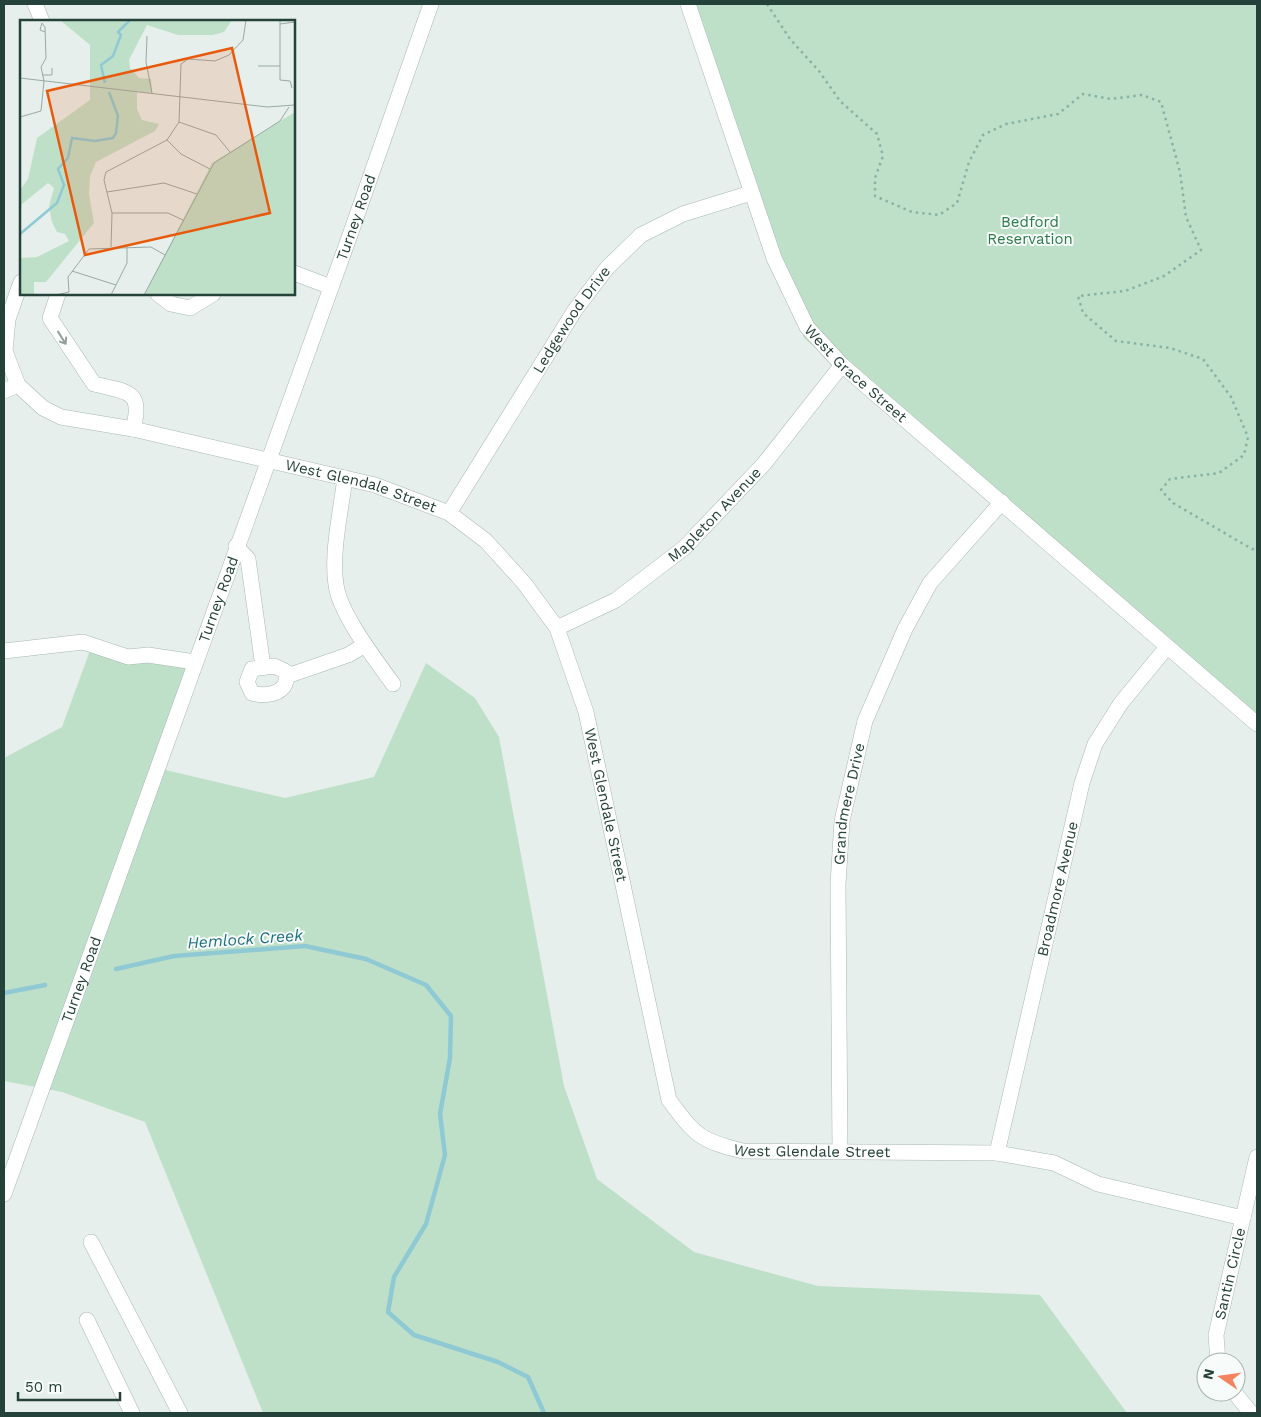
<svg xmlns="http://www.w3.org/2000/svg" width="1261" height="1417" viewBox="0 0 1261 1417" font-family="'Work Sans',sans-serif">
<style>
.green{fill:#bfe0c8}
.lines{fill:none;stroke-linecap:round;stroke-linejoin:round}
.stream{stroke:#8ec9d4;stroke-width:4.5}
.minor-casing{stroke:#a8b8b2;stroke-width:16}
.path{stroke:#86b3a5;stroke-width:2.5;stroke-dasharray:2.5 4;stroke-linecap:butt}
.minor{stroke:#fff;stroke-width:15}
.oneway{stroke:#92a09c}
.labels{text-anchor:middle;dominant-baseline:central;stroke-width:4;stroke-linejoin:round;paint-order:stroke}
.street-label{font-size:15px;fill:#24423a;stroke:#f7fbf9}
.park-label{font-size:15px;fill:#2d7a4b;stroke:#f7fbf9}
.water-label{font-size:16px;font-style:italic;fill:#1c6f80;stroke:#f7fbf9}
.inset-river{fill:none;stroke:#8ec9d4;stroke-width:2.5}
.inset-road{fill:none;stroke:#98aaa4;stroke-width:1}
.view{fill:#e8590c;fill-opacity:0.15;stroke:#e8590c;stroke-width:2.5}
.inset-edge{fill:none;stroke:#24423a;stroke-width:2.5}
</style>
<rect width="100%" height="100%" fill="#e6efeb"/>
<path class="green" d="M691 4H1257V726L804 338Z
M92 645 195 662 157 768 285 798 374 777 426 663 475 698 499 737 564 1086 597 1179 694 1252 818 1286 1040 1295 1127 1413H263L145 1122 62 1092 4 1081V758L62 727Z"/>
<g class="lines">
<path class="stream" d="M116 969 174 956 305 946 366 959 426 985 451 1016 450 1058 440 1114 445 1155 426 1224 394 1277 388 1312 414 1335 498 1362 528 1377 544 1413
M4 993 45 985"/>
<defs>
<g id="minor">
<path d="M35 4 42 21"/>
<path id="s1" d="M688 4 774 258 807 327 842 365 1257 724"/>
<path d="M294 273 331 287"/>
<path id="s2" d="M21 282 8 319 5 351 18 385 43 408 61 417 133 429 375 485 449 513 486 541 524 583 557 628 586 712 669 1100C695 1135 700 1141 743 1151L997 1153 1054 1163 1098 1184 1243 1218"/>
<path d="M58 294 50 318 94 384C126 392 144 389 133 429"/>
<path d="M158 294 171 304 190 308 213 294"/>
<path d="M4 391 18 385"/>
<path d="M345 478C341 510 331 553 336 585 340 614 375 659 393 684"/>
<path id="s3" d="M449 513 575 310 607 268 641 235 683 214 751 193"/>
<path d="M236 546 248 559 263 667"/>
<path id="s4" d="M557 628 616 600 684 548 763 465 842 365"/>
<path d="M4 651 83 642 128 657 148 655 195 662"/>
<path d="M274 666 285 671C292 692 268 698 252 693L247 682 252 669Z"/>
<path d="M287 676 348 655 365 645"/>
<path id="s5" d="M840 1151 838 884 842 821 865 721 905 629 930 583 1002 502"/>
<path id="s6" d="M997 1153 1082 783 1095 744 1121 703 1167 647"/>
<path id="s7" d="M4 1194 350 235 431 4"/>
<path d="M91 1242 180 1413"/>
<path d="M87 1320 132 1413"/>
<path id="s8" d="M1218 1362 1216 1335 1257 1157"/>
<path d="M1234 1392 1251 1413"/>
</g>
</defs>
<use href="#minor" class="minor-casing"/>
<path class="path" d="M767 4 790 39 819 71 840 101 877 134 883 156 875 178V196L912 212 939 215 957 203 969 162 983 135 1006 124 1058 114 1083 94 1111 99 1142 95 1161 102 1180 172 1186 217 1201 250 1164 276 1125 291 1078 296 1083 313 1116 341 1170 348 1203 359 1231 397 1248 437 1244 455 1219 473 1170 479 1161 490 1173 503 1252 549H1257"/>
<use href="#minor" class="minor"/>
</g>
<defs><path id="oneway-shaft" d="M-6 0H5M1.5-3L5.5 0L1.5 3" fill="none" stroke-width="1.6" stroke-linecap="round" stroke-linejoin="round" transform="scale(1.25)"/></defs>
<use class="oneway" href="#oneway-shaft" transform="translate(62 338) rotate(58)"/>
<g class="labels">
<g class="street-label">
<text stroke="none"><textPath href="#s7" startOffset="1038">Turney Road</textPath></text>
<text stroke="none"><textPath href="#s3" startOffset="229">Ledgewood Drive</textPath></text>
<text stroke="none"><textPath href="#s1" startOffset="412">West Grace Street</textPath></text>
<text stroke="none"><textPath href="#s2" startOffset="470">West Glendale Street</textPath></text>
<text stroke="none"><textPath href="#s4" startOffset="196">Mapleton Avenue</textPath></text>
<text stroke="none"><textPath href="#s7" startOffset="632">Turney Road</textPath></text>
<text stroke="none"><textPath href="#s2" startOffset="905">West Glendale Street</textPath></text>
<text stroke="none"><textPath href="#s5" startOffset="348">Grandmere Drive</textPath></text>
<text stroke="none"><textPath href="#s6" startOffset="271">Broadmore Avenue</textPath></text>
<text stroke="none"><textPath href="#s7" startOffset="228">Turney Road</textPath></text>
<text stroke="none"><textPath href="#s2" startOffset="1369">West Glendale Street</textPath></text>
<text stroke="none"><textPath href="#s8" startOffset="90">Santin Circle</textPath></text>
</g>
<g class="park-label">
<text x="1030" y="222">Bedford<tspan x="1030" dy="17">Reservation</tspan></text>
</g>
<g class="water-label">
<text transform="translate(245 939) rotate(-4)">Hemlock Creek</text>
</g>
</g>
<g transform="translate(20 20)">
<rect width="275" height="275" fill="#e6efeb"/>
<path d="M40 0H212L204 12 193 15H158L127 5 109 40 110 48 119 58 131 59 132 73 117 72V89L122 100 139 104 135 111 76 142 70 156 69 174 74 203 26 262H14V275H0V238L17 237 49 221 45 214 37 212 32 202 29 186 34 168 28 163 2 184 0 193V170L8 159 17 118 70 80V25ZM275 92V275H124L192 143Z" fill="#bfe0c8"/>
<path class="inset-river" d="M85 63 81 45 93 36 101 15 98 12 110 0M0 214 37 183 44 165 38 149 48 138 52 118 75 121 93 118 96 113 98 96 89 72"/>
<path class="inset-road" d="M260 0V60L270 61 272 68M260 4 275 2M127 16 126 42 132 73M238 46H260M22 55H32V48M0 58 247 87 275 85M0 97 21 91 24 61 21 47 26 38 25 7 22 3 20 10 25 12M159 102 196 115 210 132M147 120 161 134 190 149M87 172 144 163 177 174M92 193H148L163 200M91 227 92 193 84 160 86 152 147 120 159 102 161 44 168 39 195 41 209 35 223 20 226 0M52 251 96 265M36 275 49 272 48 257 69 229 131 227 145 235M91 275 107 243V227M124 275 194 143 260 101 269 87"/>
<path class="view" d="M212 28 250 193 65 235 27 71Z"/>
<rect width="275" height="275" class="inset-edge"/>
</g>
<rect width="1261" height="1417" fill="none" stroke="#24423a" stroke-width="10"/>
<g transform="translate(1221 1377) rotate(283)"><circle r="24" fill="#f7fbf9" stroke="#a3b1ad"/>
<path d="M0-4L9 19L0 12L-9 19Z" fill="#f4845f"/>
<text y="-8" font-size="14" font-weight="bold" text-anchor="middle" fill="#24423a">N</text>
</g>
<path d="M18 1392v8h102v-8" fill="none" stroke="#24423a" stroke-width="2.5"/>
<text x="25" y="1392" font-size="15" fill="#24423a" stroke="#f7fbf9" stroke-width="4" paint-order="stroke">50 m</text>
</svg>
